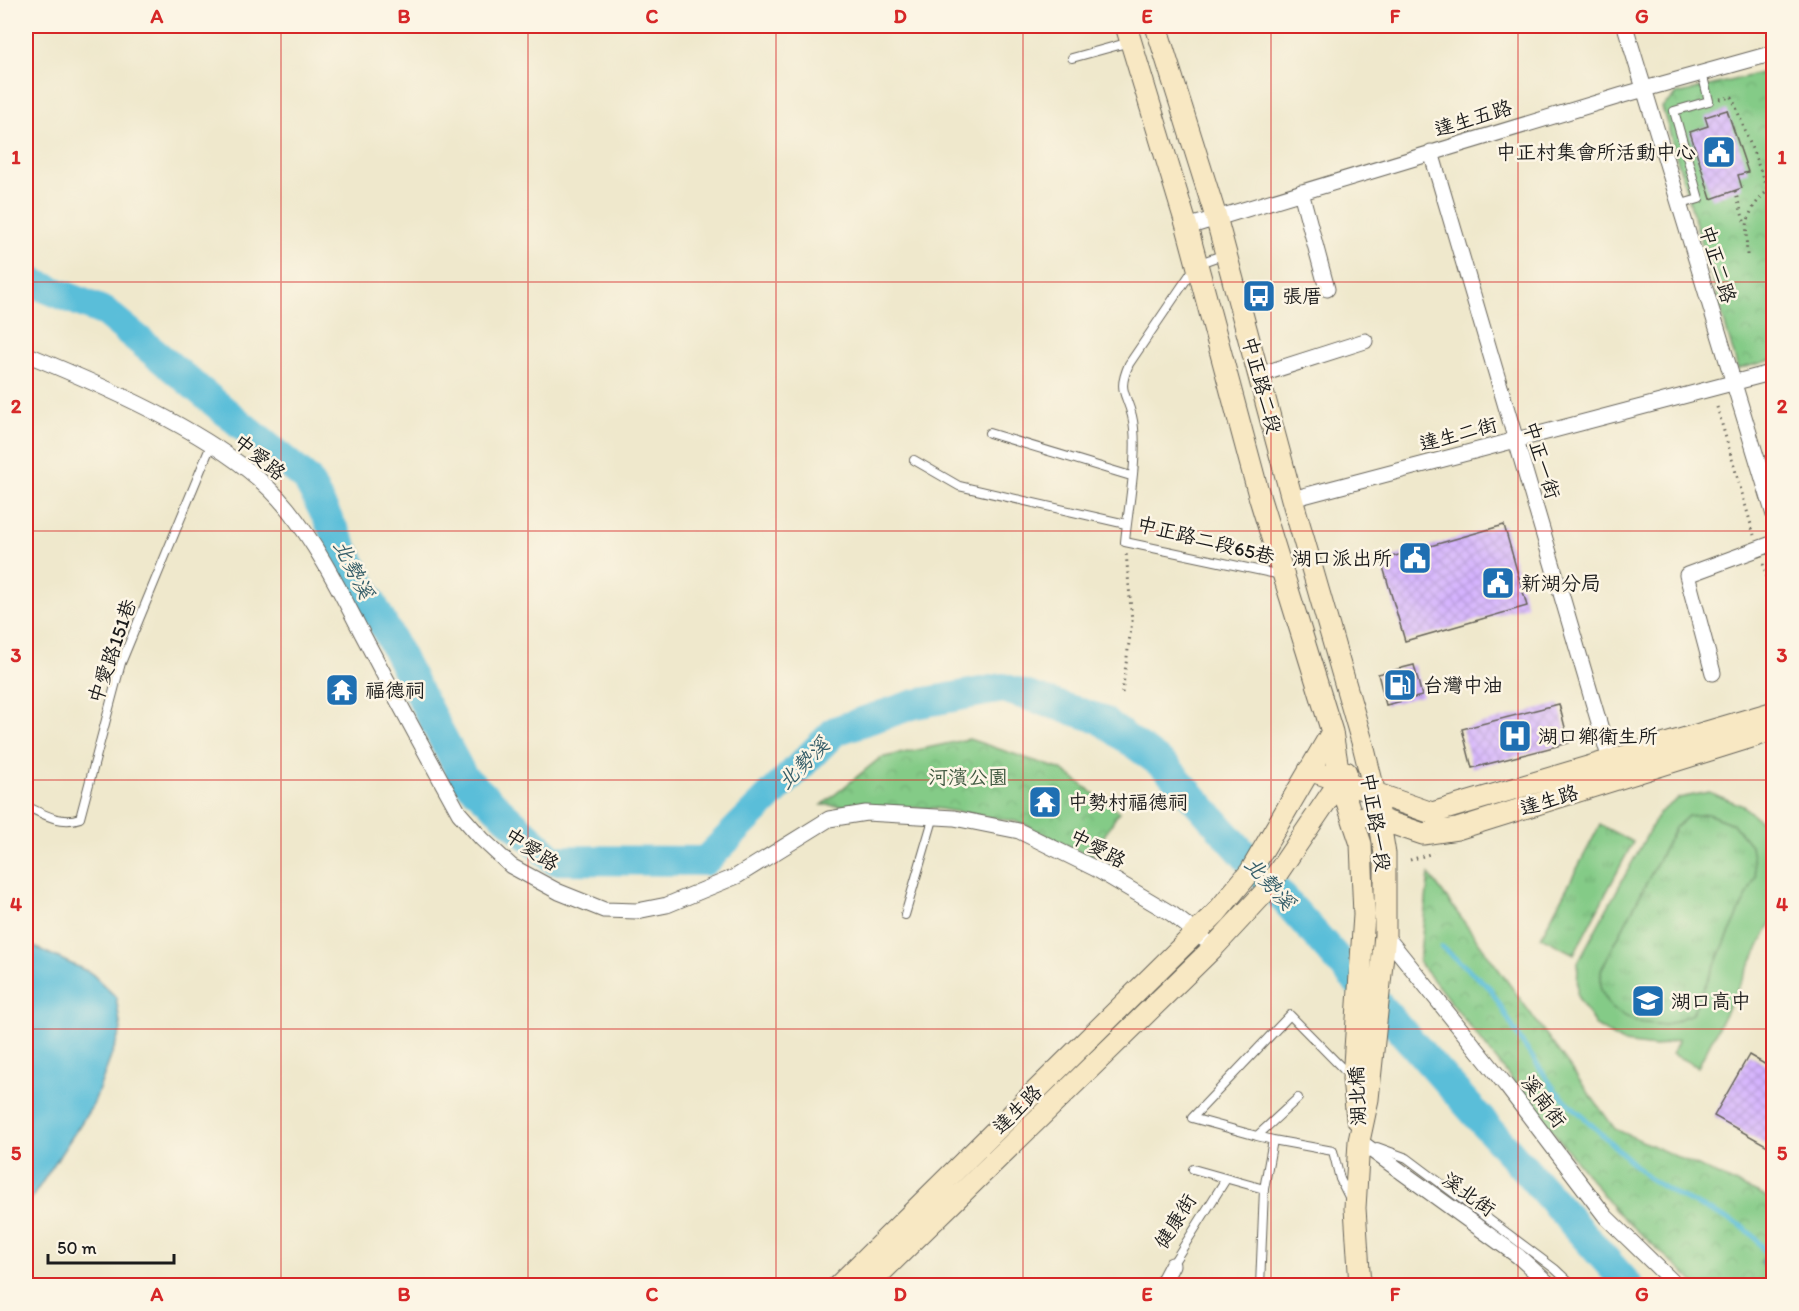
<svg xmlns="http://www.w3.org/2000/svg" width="1799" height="1311" viewBox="0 0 1799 1311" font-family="Itim,'LXGW WenKai TC',sans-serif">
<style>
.grass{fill:url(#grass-tufts);stroke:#507452;stroke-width:1.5}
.park{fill:url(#park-crowns);stroke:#507452;stroke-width:1.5}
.pitch{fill:#84cb87;stroke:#507452;stroke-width:1.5;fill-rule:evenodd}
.water{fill:#5abed9;stroke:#3b6d7a;stroke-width:1.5}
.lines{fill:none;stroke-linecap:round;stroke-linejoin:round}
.stream{stroke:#5abed9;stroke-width:5}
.river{stroke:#5abed9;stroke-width:30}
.building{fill:url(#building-cross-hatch)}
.lane-casing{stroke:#66635a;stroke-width:10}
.street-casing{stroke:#66635a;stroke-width:17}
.secondary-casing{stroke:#66635a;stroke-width:23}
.path{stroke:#66635a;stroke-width:3;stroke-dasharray:1.5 4.5;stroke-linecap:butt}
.lane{stroke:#fff;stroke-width:8}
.street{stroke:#fff;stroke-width:15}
.secondary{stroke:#f8e8c3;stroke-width:21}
.grid{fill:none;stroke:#d62828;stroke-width:1.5;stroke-opacity:0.55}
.labels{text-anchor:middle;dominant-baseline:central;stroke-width:5;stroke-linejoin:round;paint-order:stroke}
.street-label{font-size:20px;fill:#1c1c1c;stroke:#fcf5e5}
.poi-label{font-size:20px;fill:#1c1c1c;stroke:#fcf5e5;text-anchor:start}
.park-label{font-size:20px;fill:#405941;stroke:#fcf5e5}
.water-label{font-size:21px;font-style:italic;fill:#355d68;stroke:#fcf5e5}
.neatline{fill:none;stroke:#d62828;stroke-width:2}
.grid-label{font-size:20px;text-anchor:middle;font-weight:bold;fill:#d62828}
</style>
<defs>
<pattern id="grass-tufts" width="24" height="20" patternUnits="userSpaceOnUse" patternTransform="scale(1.5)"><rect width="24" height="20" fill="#84cb87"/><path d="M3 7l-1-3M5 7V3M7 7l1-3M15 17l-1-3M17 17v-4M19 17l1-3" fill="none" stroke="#71ae74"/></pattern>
<pattern id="park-crowns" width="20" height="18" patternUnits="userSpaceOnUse" patternTransform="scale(1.5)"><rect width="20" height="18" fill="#84cb87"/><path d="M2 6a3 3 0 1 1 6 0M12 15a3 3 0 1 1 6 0" fill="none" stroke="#71ae74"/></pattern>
<pattern id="building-cross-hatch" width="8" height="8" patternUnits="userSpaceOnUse" patternTransform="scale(1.5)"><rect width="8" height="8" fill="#d4b2fe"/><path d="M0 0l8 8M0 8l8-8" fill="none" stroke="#b598d9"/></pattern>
</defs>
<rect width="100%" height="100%" fill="#fcf5e5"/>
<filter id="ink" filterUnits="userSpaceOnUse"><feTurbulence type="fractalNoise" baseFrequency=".0167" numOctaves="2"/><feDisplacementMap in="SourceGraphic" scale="12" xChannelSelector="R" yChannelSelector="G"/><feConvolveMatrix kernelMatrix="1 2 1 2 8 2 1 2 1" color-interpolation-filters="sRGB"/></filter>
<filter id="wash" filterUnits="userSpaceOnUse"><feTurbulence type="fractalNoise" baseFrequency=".008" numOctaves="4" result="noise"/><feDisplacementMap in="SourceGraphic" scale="24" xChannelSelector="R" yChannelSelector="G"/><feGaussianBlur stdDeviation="1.35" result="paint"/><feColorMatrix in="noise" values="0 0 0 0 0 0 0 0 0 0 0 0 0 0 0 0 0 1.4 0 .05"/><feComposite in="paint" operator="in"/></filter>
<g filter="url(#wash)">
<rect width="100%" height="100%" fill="#efe8cc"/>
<path class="grass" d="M1708 814 1733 824 1751 845 1756 876 1692 1014 1665 1025 1636 1022 1612 1010 1601 990V970L1675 828 1688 816Z
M1600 825 1633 842 1574 954 1541 937Z"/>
<path class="park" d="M1773 70V360L1738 369 1662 107 1677 94Z
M969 739 1062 770 1119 812 1091 857 1019 822 934 808 822 805 880 758Z
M1429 874 1615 1129 1773 1200V1285H1697L1615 1210 1419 962Z"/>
<path class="pitch" d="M1709 792 1743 806 1765 825 1773 850 1774 917 1698 1067 1672 1054 1679 1039 1654 1047 1624 1043 1596 1026 1577 996 1578 962 1659 813 1679 798ZM1708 814 1733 824 1751 845 1756 876 1692 1014 1665 1025 1636 1022 1612 1009 1601 990V970L1675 828 1688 816Z"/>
<path class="water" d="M26 943 91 973 116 997 121 1030 93 1105 26 1207Z
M1766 1254H1773V1285H1771L1761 1262Z"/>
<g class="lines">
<path class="stream" d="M1442 947 1490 988 1521 1041 1555 1090 1647 1177 1676 1195 1740 1225 1755 1237 1766 1254"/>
<path class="river" d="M26 280 105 312 307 479 463 777 554 860 705 861 835 731 915 704 1003 688 1100 719 1167 768 1629 1286"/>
</g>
<g id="blocks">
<path class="building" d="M1727 110 1748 172 1738 175 1742 188 1711 199 1690 132 1708 126 1705 117Z
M1504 525 1527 606 1405 641 1381 560Z
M1414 665 1422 696 1386 705 1378 674Z
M1559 704 1569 743 1472 768 1462 729Z
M1749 1055 1773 1069V1149L1714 1116Z"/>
</g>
</g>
<g filter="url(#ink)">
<use href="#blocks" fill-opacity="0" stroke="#66635a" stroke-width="1.5"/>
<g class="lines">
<defs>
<path id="lane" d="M1072 58 1130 42
M1678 205 1699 199 1674 111 1709 101 1702 73
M1225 254 1197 264 1129 364C1117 392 1126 391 1132 416 1140 449 1128 507 1125 542L1281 575
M989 433 1131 476
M914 460 959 486 1126 524
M26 806C43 814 61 825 80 818L121 663 211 445
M905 915 934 816
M1257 1136 1192 1118 1290 1015 1350 1076
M1273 1140 1257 1136 1298 1098
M1377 1147 1407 1158 1555 1269 1573 1286
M1193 1169 1264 1189
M1172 1265 1226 1179
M1260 1286 1264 1189 1273 1140 1333 1151 1340 1179 1350 1199"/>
<path id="street" d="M1625 26 1774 515
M1431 152 1613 770
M1301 192 1327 289
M1187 227 1623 95 1774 53
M26 354C104 386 234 441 287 508 318 546 341 593 364 637 395 696 427 755 459 813L482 839 511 866 559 892 604 910 637 911 667 905 737 876 829 819 866 813 954 818 1019 831 1096 869 1172 914 1204 939
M1259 375 1365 341
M1292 499 1774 372
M1713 673 1687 575 1774 543
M1385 935 1508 1088 1606 1217 1677 1286
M1359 1141 1518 1256 1551 1286
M1161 1286 1172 1265"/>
<path id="secondary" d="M1126 26 1187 227 1260 499 1332 732 1340 781 1361 844 1364 915 1353 1079 1357 1119
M1156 26 1216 217 1292 499 1363 745 1375 794 1385 854V935L1368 1099 1359 1141 1355 1208 1360 1286
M1309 770 1432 813 1774 712
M1367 815 1423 834 1457 829 1774 730
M838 1286 1216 913 1250 872 1332 732
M867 1286 1213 948 1264 893 1346 772"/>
</defs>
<use href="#lane" class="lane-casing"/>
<use href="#street" class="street-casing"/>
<use href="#secondary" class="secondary-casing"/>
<path class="path" d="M1720 99 1732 97 1768 190
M1735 191 1745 224
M1747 255C1745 221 1746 209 1774 185
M1717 407 1754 535
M1763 564 1774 601
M1122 693 1132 621 1126 552
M1410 860 1433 853"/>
<use href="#lane" class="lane"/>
<use href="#street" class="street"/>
<use href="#secondary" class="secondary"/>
</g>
</g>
<path class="grid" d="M281 26V1286M528 26V1286M776 26V1286M1023 26V1286M1271 26V1286M1518 26V1286M26 282H1774M26 531H1774M26 780H1774M26 1029H1774"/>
<defs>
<symbol id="civic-square" viewBox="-11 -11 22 22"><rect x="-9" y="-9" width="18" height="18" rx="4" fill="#1f6fb2" stroke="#fcf5e5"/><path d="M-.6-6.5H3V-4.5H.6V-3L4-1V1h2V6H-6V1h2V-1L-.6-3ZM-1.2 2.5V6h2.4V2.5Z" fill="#fff"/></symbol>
<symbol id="bus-square" viewBox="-11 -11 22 22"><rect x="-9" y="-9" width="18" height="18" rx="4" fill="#1f6fb2" stroke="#fcf5e5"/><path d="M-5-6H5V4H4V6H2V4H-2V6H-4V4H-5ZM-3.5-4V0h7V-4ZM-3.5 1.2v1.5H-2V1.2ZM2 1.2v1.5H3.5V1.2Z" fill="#fff"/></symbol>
<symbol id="fuel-square" viewBox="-11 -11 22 22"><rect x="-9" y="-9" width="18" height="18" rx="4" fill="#1f6fb2" stroke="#fcf5e5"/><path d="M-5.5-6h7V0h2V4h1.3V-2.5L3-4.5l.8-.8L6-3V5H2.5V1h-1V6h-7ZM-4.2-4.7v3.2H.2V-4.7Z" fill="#fff"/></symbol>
<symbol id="temple-square" viewBox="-11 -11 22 22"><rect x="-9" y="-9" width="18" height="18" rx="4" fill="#1f6fb2" stroke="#fcf5e5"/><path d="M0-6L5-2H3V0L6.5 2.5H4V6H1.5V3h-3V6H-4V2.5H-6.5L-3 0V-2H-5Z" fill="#fff"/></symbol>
<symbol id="hospital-square" viewBox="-11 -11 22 22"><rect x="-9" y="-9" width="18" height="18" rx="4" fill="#1f6fb2" stroke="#fcf5e5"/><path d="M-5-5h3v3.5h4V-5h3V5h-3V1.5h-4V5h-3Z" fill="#fff"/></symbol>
<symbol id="school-square" viewBox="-11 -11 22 22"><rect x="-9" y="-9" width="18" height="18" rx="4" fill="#1f6fb2" stroke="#fcf5e5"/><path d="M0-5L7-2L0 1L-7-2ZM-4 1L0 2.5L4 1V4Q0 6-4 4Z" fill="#fff"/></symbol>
</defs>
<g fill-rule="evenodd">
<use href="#civic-square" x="1700" y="133" width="38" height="38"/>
<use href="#bus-square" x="1240" y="277" width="38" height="38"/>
<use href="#civic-square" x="1396" y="539" width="38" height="38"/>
<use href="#civic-square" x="1479" y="564" width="38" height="38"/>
<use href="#fuel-square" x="1381" y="666" width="38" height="38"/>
<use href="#temple-square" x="323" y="671" width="38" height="38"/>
<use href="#hospital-square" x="1496" y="717" width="38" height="38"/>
<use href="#temple-square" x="1026" y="783" width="38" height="38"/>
<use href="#school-square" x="1629" y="982" width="38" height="38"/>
</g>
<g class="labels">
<g class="street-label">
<text transform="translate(1473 118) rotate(-17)">達生五路</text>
<text transform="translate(1718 264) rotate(73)">中正二路</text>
<text transform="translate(1262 385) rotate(75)">中正路二段</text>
<text transform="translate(1458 434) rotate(-15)">達生二街</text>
<text transform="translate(260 457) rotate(39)">中愛路</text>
<text transform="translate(1542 460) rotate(73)">中正一街</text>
<text transform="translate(1206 540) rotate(14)">中正路二段65巷</text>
<text transform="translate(112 651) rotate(-71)">中愛路151巷</text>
<text transform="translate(1549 800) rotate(-17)">達生路</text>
<text transform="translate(1376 822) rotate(81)">中正路一段</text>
<text transform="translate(1098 848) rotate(28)">中愛路</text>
<text transform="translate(532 849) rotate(34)">中愛路</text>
<text transform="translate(1357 1096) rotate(-93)">湖北橋</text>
<text transform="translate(1544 1101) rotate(53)">溪南街</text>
<text transform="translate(1017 1109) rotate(-45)">達生路</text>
<text transform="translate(1469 1194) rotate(36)">溪北街</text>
<text transform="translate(1175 1221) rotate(-58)">健康街</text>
</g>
<g class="poi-label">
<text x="1696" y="152" text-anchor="end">中正村集會所活動中心</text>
<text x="1282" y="296">張厝</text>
<text x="1392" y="558" text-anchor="end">湖口派出所</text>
<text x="1521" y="583">新湖分局</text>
<text x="1423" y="685">台灣中油</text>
<text x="365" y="690">福德祠</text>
<text x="1538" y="736">湖口鄉衛生所</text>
<text x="1068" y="802">中勢村福德祠</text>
<text x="1671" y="1001">湖口高中</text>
</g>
<g class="park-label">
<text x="968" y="777">河濱公園</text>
</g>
<g class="water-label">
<text transform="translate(354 569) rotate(63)">北勢溪</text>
<text transform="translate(803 763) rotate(-45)">北勢溪</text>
<text transform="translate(1270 883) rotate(48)">北勢溪</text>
</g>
</g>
<rect width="1799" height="1311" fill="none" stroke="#fcf5e5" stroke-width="66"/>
<path d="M48 1254v9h126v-9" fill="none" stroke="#1c1c1c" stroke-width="3"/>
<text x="57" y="1254" font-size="18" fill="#1c1c1c" stroke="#fcf5e5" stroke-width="4.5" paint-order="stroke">50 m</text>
<rect x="33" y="33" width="1733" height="1245" class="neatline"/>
<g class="grid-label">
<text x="157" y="23">A</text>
<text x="404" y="23">B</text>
<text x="652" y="23">C</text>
<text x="900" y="23">D</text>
<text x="1147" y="23">E</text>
<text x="1395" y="23">F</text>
<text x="1642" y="23">G</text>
<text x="16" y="164">1</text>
<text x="1782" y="164">1</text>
<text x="16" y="413">2</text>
<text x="1782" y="413">2</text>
<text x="16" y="662">3</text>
<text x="1782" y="662">3</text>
<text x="16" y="911">4</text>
<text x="1782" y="911">4</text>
<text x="16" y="1160">5</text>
<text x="1782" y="1160">5</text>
<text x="157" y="1301">A</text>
<text x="404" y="1301">B</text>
<text x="652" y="1301">C</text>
<text x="900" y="1301">D</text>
<text x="1147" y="1301">E</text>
<text x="1395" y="1301">F</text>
<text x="1642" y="1301">G</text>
</g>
</svg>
